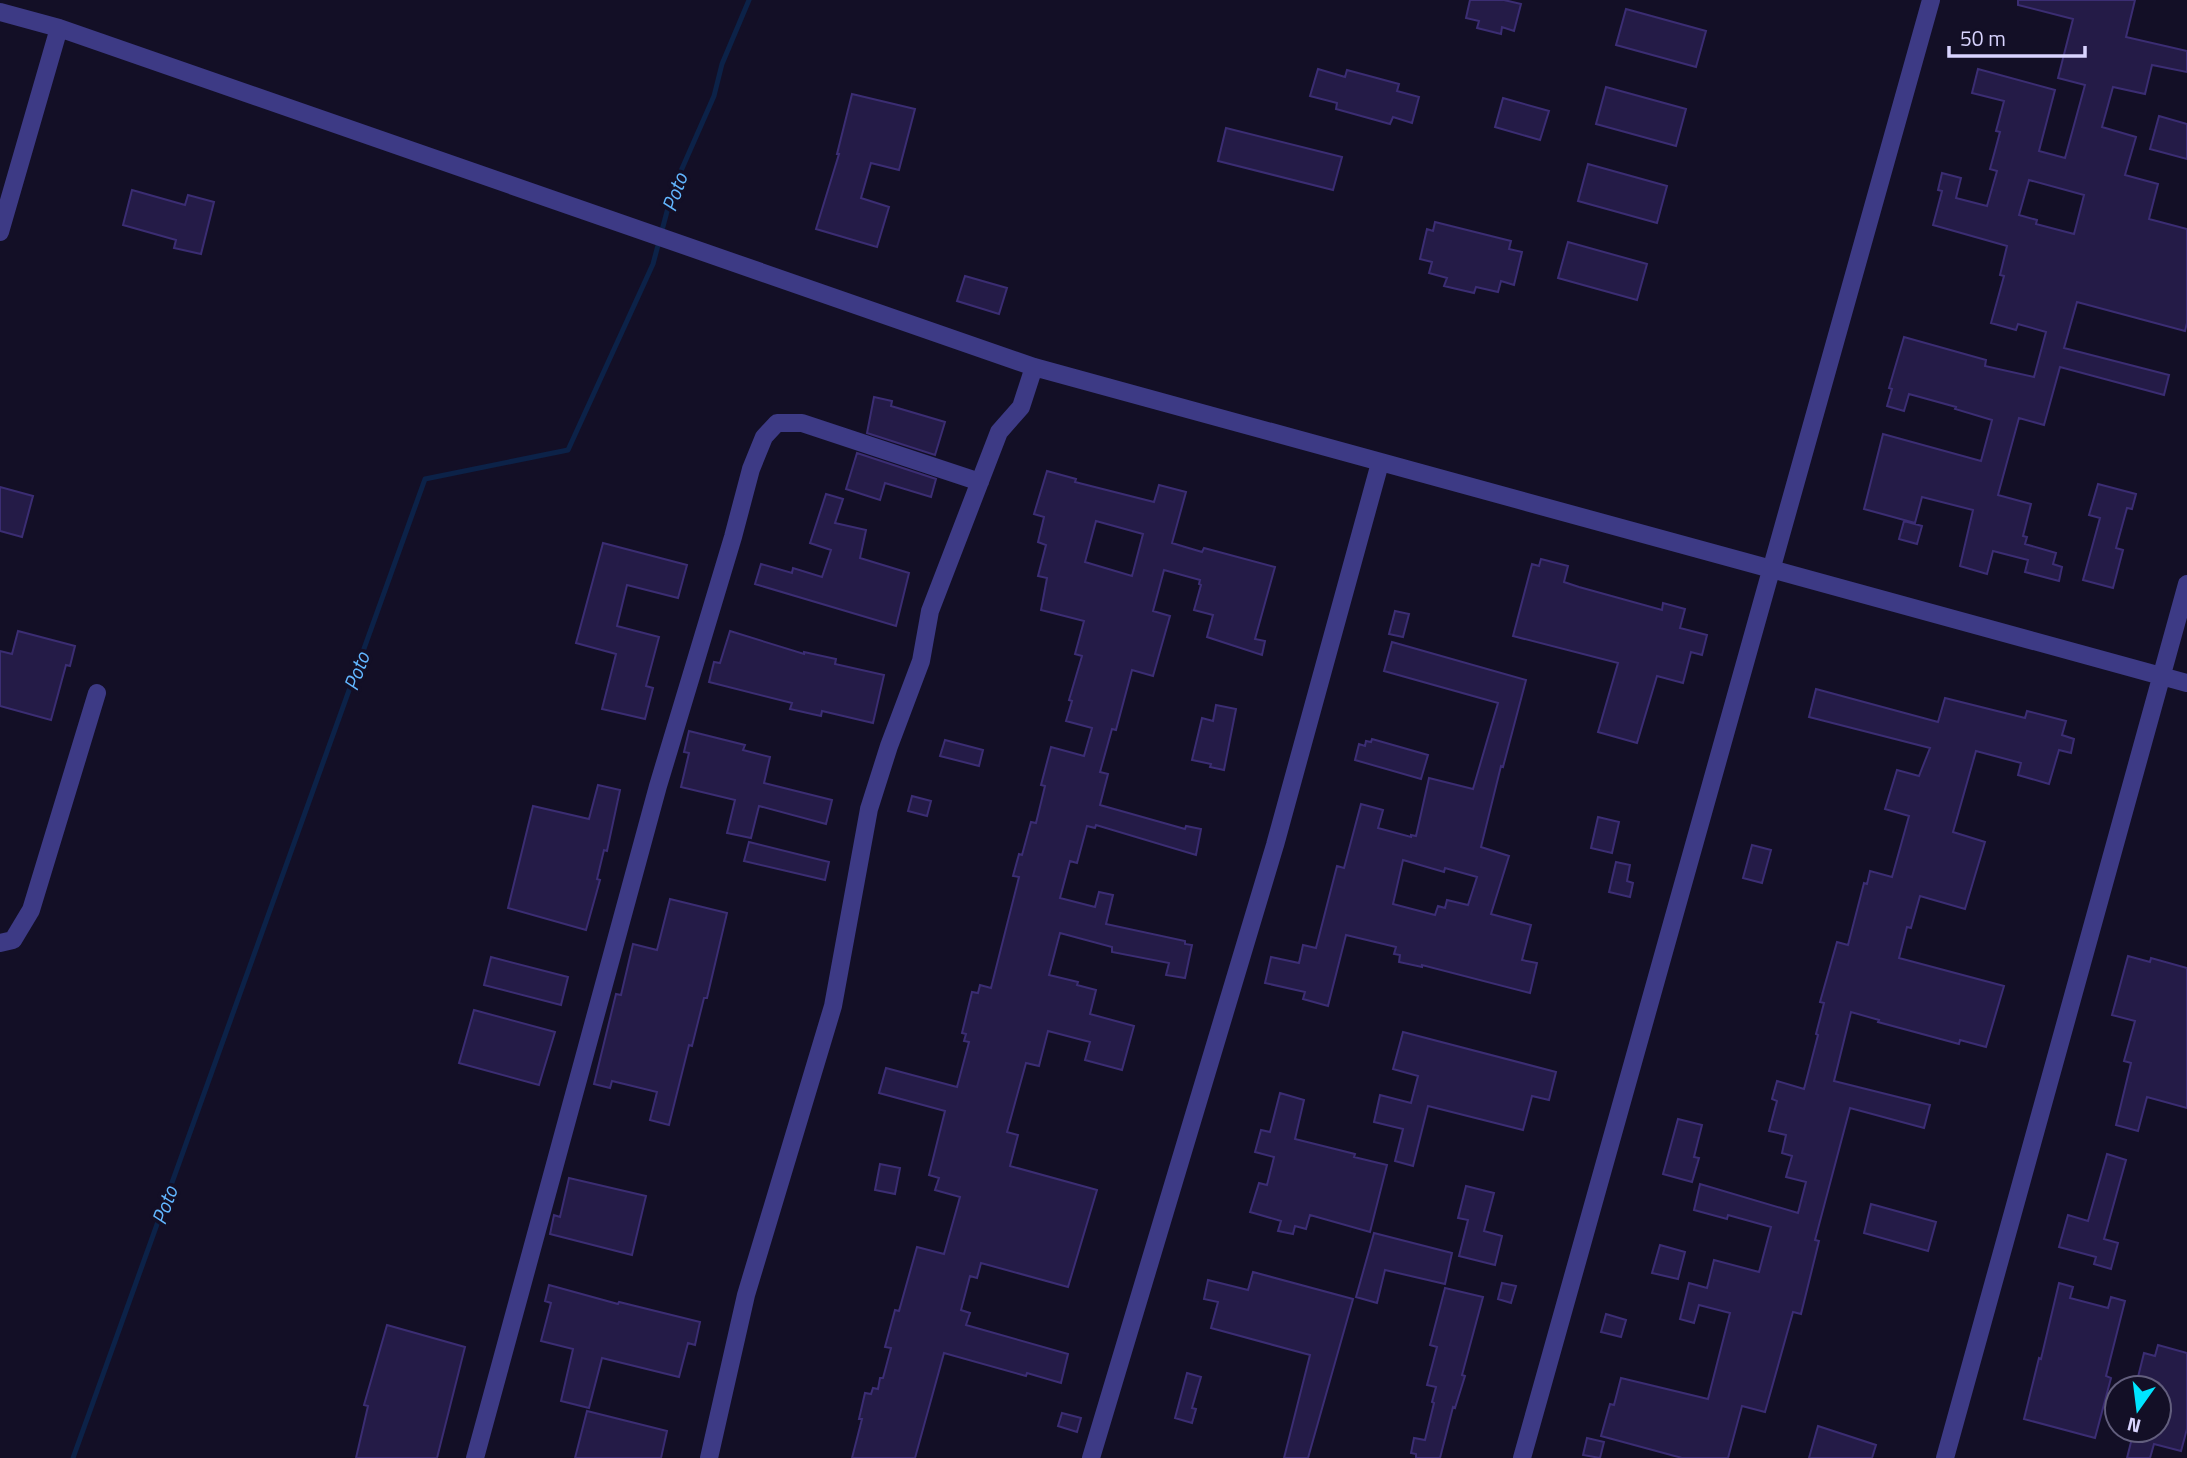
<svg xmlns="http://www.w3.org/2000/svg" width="2187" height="1458" viewBox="0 0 2187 1458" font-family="'Titillium Web',sans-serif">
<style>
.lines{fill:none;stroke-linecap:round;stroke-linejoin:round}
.stream{stroke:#0c2248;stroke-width:5}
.building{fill:#241b47;stroke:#3b2d73;stroke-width:2;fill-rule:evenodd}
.minor{stroke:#3d3a85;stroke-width:18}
.labels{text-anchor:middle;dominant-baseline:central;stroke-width:7;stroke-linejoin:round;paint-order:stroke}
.water-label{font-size:21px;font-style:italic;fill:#62b6ff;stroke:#130f26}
</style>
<rect width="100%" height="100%" fill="#130f26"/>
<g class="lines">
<path class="stream" d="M73 1458 425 479 568 450 653 264 673 189 714 96 722 64 749 0"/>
</g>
<path class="building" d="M1470 0H1504L1521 4 1514 31 1502 27 1501 34 1477 28 1479 21 1466 18Z
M2018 0H2135L2126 37 2187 51V72L2152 65 2145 94 2113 87 2102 127 2136 137 2125 175 2158 184 2149 219 2187 229V323L2185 331 2077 302 2064 348 2169 375 2164 395 2060 367 2044 425 2019 418 1998 495 2031 504 2023 536 2027 537 2025 544 2056 553 2053 564 2062 567 2059 581 2025 572 2028 560 1993 551 1987 574 1960 566 1973 510 1922 497 1915 523 1864 509 1883 434 1981 461 1992 420 1955 409 1956 407 1909 394 1904 411 1887 406 1892 389 1889 388 1904 337 1986 360 1985 366 2034 377 2046 332 2018 324 2016 330 1991 323 2004 276 2000 275 2007 246 1933 225 1942 191 1938 190 1942 173 1961 178 1956 198 1987 206 1997 171 1990 169 2000 132 1996 131 2004 101 1972 93 1978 69 2055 90 2039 151 2065 158 2085 85 2058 78 2073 19 2018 5ZM2029 180 2084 195 2074 234 2036 224 2037 220 2019 215Z
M1626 9 1706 31 1696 67 1616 45Z
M1318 69 1345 77 1347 70 1399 84 1397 91 1419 97 1412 123 1393 117 1390 124 1336 109 1337 103 1310 96Z
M1606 87 1686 109 1676 146 1596 124Z
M852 94 915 109 899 170 871 163 861 198 889 207 877 247 816 229 839 154H837Z
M1503 98 1549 111 1540 140 1495 127Z
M2159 116 2187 124V159L2150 149Z
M1226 128 1342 157 1333 190 1218 161Z
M1588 164 1667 186 1657 223 1578 201Z
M132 190 185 205 188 195 214 202 201 254 174 248 176 240 123 225Z
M1435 222 1511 241 1509 249 1522 252 1514 285 1501 281 1498 292 1476 287 1474 293 1444 286 1447 278 1429 273 1432 262 1420 259 1427 229 1433 231Z
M1568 242 1647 264 1637 300 1558 278Z
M965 276 1007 288 999 314 957 301Z
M874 397 892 401 891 406 945 422 935 455 867 433Z
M857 453 936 479 931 497 885 483 880 500 846 489Z
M1047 471 1076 479 1075 482 1154 502 1159 485 1186 492 1172 543 1202 552 1204 548 1275 567 1255 639 1265 641 1262 655 1207 637 1213 615 1194 610 1201 585 1199 584 1200 580 1164 570 1153 611 1170 616 1153 676 1132 670 1116 730 1112 729 1100 772 1108 774 1100 805 1185 829 1186 826 1201 829 1196 855 1096 825 1095 828 1087 826 1077 863 1070 861 1060 898 1095 907 1099 892 1113 895 1106 924 1185 941V944L1192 945 1185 978 1166 975 1169 963 1112 952V947L1060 933 1049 975 1078 982 1077 985 1096 990 1090 1014 1134 1026 1122 1070 1085 1060 1090 1042 1048 1031 1039 1066 1026 1063 1007 1132 1018 1135 1010 1166 1097 1190 1068 1287 981 1263 977 1278 970 1276 961 1310 970 1313 966 1325 1068 1354 1061 1383 1027 1373 1026 1376 944 1353 915 1458H852L862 1419H859L865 1393 871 1394 873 1388 878 1389 880 1378H883L891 1348 885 1347 895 1310 899 1311 917 1247 944 1254 960 1197 935 1190 939 1178 929 1175 945 1111 879 1093 886 1068 957 1087 969 1042 964 1041 966 1034 962 1033 972 992 978 993 980 985 991 988 1019 877 1013 876 1019 854 1022 855 1031 822 1036 823 1045 786 1041 785 1051 747 1084 756 1092 728 1066 721 1072 701 1069 700 1082 656 1075 654 1084 621 1041 610 1047 578 1038 576 1046 545 1038 542 1044 517 1034 514ZM1096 521 1143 534 1132 576 1085 562Z
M2098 484 2136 494 2132 509 2127 508 2116 548 2123 550 2113 588 2083 580 2100 518 2089 515Z
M0 487 33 496 22 537 0 531Z
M826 494 843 499 835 523 866 530 860 558 909 573 896 626 755 584 761 564 792 573 793 568 822 577 831 550 810 543Z
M1904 521 1922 526 1917 544 1899 539Z
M603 543 687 565 678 598 627 585 617 626 659 637 646 686 653 688 645 719 602 709 616 654 576 643Z
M1541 559 1568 566 1564 582 1579 587 1662 610 1663 603 1685 609 1680 628 1707 635 1702 655 1691 652 1683 683 1657 676 1637 743 1598 732 1618 663 1513 636 1532 564 1539 566Z
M1395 611 1409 614 1403 637 1389 634Z
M18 631 75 646 70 666 66 665 51 720 0 706V651L12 654Z
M730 631 804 654V652L836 659 835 664 884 675 873 723 822 711 821 716 790 709 792 703 709 682 714 662 720 663Z
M1392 642 1526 680 1503 767 1501 766 1481 847 1509 856 1491 914 1531 925 1522 960 1537 963 1530 993 1422 965V967L1399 962 1400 955 1394 954 1396 947 1346 935 1328 1006 1303 999 1305 992 1265 983 1271 957 1299 963 1303 945 1316 948 1337 866 1344 868 1361 804 1383 810 1378 828 1411 837V835L1416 836 1429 778 1473 789 1498 703 1384 671ZM1403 860 1444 872 1445 868 1477 877 1468 905 1447 900 1445 908 1438 906 1435 915 1393 904Z
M1816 689 1938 722 1945 698 2025 718 2027 711 2066 721 2062 735 2074 739 2071 753 2059 750 2049 784 2018 775 2021 763 1976 751 1953 832 1985 842 1965 909 1920 896 1911 928 1907 927 1899 958 2004 986 1986 1047 1960 1040 1959 1044 1878 1022 1879 1020 1851 1012 1834 1081 1930 1105 1924 1128 1850 1108 1815 1240 1819 1241 1801 1314 1793 1312 1765 1412 1742 1406 1728 1458H1682L1601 1436 1610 1404 1614 1405 1621 1378 1708 1399 1730 1313 1699 1305 1694 1323 1680 1319 1689 1283 1707 1288 1714 1260 1759 1272 1771 1227 1728 1215 1727 1219 1694 1210 1700 1184 1798 1213 1806 1182 1786 1177 1792 1156 1782 1153 1786 1135 1769 1131 1777 1101 1772 1099 1777 1081 1804 1089 1818 1035 1816 1034 1824 1003 1820 1002 1837 942 1848 945 1864 883 1867 884 1870 871 1892 877 1909 816 1885 809 1897 770 1919 776 1930 748 1809 717Z
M1216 705 1236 709 1224 770 1210 767 1211 764 1192 760 1202 718 1213 721Z
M689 731 745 745 743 750 770 757 764 783 832 800 826 824 759 806 751 838 727 833 735 800 681 787 689 753 684 752Z
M1372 739 1428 755 1421 779 1355 760 1359 744 1365 746 1366 741 1371 742Z
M945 740 983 750 979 766 940 756Z
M598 785 620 790 607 851 604 850 597 879 600 880 586 930 508 908 533 806 589 819Z
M912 796 931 801 927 816 908 811Z
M1598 817 1619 822 1612 853 1591 848Z
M749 842 829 862 825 880 744 861Z
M1752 845 1771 850 1762 883 1743 878Z
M1616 862 1630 865 1627 881 1633 883 1630 897 1609 892Z
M670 899 727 913 707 998H704L692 1046 689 1045 669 1125 650 1120 657 1092 612 1081 610 1088 594 1084 616 994 621 995 633 944 657 950Z
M2128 956 2150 962 2151 958 2187 968V1108L2147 1097 2138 1131 2116 1125 2131 1063 2124 1061 2135 1021 2112 1015Z
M491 957 568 977 561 1005 484 985Z
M474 1010 555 1032 539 1085 459 1063Z
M1403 1032 1556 1072 1549 1100 1532 1096 1523 1130 1428 1106 1413 1166 1395 1161 1403 1129 1374 1122 1380 1095 1411 1103 1418 1076 1393 1069Z
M1280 1093 1304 1100 1295 1139 1355 1154 1354 1157 1387 1165 1370 1232 1310 1215 1306 1229 1295 1226 1293 1234 1278 1231 1281 1221 1250 1212 1259 1183 1267 1185 1274 1157 1255 1152 1261 1130 1270 1132Z
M1678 1119 1702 1125 1694 1157 1699 1158 1692 1182 1663 1174Z
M2107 1154 2126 1160 2104 1239 2118 1243 2111 1269 2094 1264 2096 1257 2059 1247 2068 1215 2088 1221Z
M880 1164 900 1168 895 1194 875 1190Z
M569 1178 646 1196 632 1255 550 1234 554 1215 560 1217Z
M1466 1186 1494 1193 1484 1231 1502 1236 1495 1265 1459 1256 1468 1220 1458 1218Z
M1871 1204 1936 1222 1928 1251 1864 1233Z
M1374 1233 1452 1253 1445 1284 1385 1270 1377 1303 1356 1297Z
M1660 1245 1685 1252 1678 1279 1652 1273Z
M1253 1272 1353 1299 1308 1458H1284L1310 1355 1211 1328 1218 1302 1204 1299 1208 1280 1248 1290Z
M1502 1283 1516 1286 1511 1303 1498 1299Z
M2059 1283 2073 1287 2070 1298 2108 1308 2111 1297 2125 1301 2106 1376 2111 1378 2095 1438 2024 1419 2039 1358 2041 1359Z
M549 1285 618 1304 619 1302 700 1322 695 1345 688 1343 679 1377 602 1358 589 1408 561 1401 573 1349 541 1341 551 1303 545 1301Z
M1445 1288 1483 1297 1462 1375 1465 1376 1455 1408 1453 1407 1440 1458H1416V1454L1411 1453 1414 1438 1425 1440 1434 1403 1432 1402 1436 1387 1427 1385 1437 1347 1430 1345Z
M1606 1314 1626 1320 1621 1337 1601 1332Z
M387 1325 465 1347 437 1458H356L368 1406 364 1405Z
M2158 1345 2187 1353V1429L2181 1451 2154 1444 2150 1458H2127L2132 1438 2120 1435 2121 1430H2159V1388H2146L2148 1380 2138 1377 2144 1353 2155 1356Z
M1187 1373 1201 1377 1192 1408 1196 1409 1192 1423 1175 1418Z
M587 1411 667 1431 661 1458H575Z
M1062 1413 1081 1418 1077 1432 1058 1426Z
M1818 1426 1876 1445 1872 1458H1809Z
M1587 1438 1604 1442 1600 1458 1583 1455Z"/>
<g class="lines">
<path class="minor" d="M0 12 59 28 1034 367 2187 683
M0 232 59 28
M0 943 13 940 31 910 97 693
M475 1458 658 786 733 537 751 469 764 437 777 423H802L980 482
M709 1458 746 1295 833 1006 869 809 889 746 921 661 930 611 999 432 1021 407 1034 367
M1091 1458 1275 845 1380 463
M1522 1458 1931 0
M1945 1458 2187 584"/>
</g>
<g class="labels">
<g class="water-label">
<text transform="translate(674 192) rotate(-71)">Poto</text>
<text transform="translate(356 671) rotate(-70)">Poto</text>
<text transform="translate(164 1205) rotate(-70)">Poto</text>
</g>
</g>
<g transform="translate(2138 1409) rotate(194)"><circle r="33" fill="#130f26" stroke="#625e7d" stroke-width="2"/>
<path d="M0-5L12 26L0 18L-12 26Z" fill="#00e5ff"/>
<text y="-10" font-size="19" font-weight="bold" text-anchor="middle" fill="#d9d4ff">N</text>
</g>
<path d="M1949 46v10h136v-10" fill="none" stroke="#d9d4ff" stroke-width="3.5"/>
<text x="1960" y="46" font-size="21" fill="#d9d4ff" stroke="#130f26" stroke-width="5" paint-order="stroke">50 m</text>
</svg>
